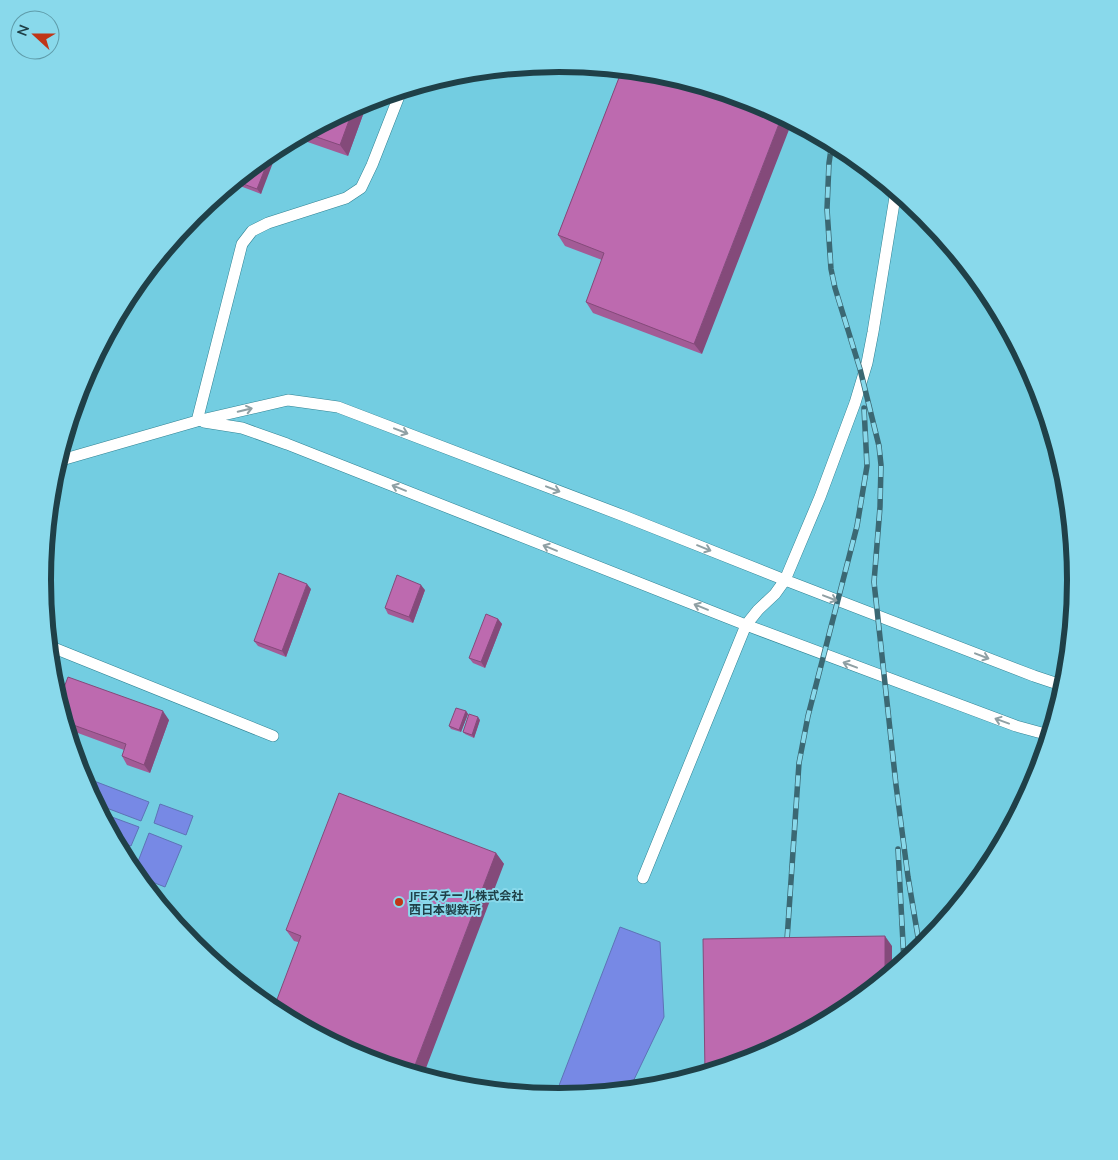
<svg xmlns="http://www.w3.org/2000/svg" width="1118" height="1160" viewBox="0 0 1118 1160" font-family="Mulish,'Noto Sans JP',sans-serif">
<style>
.built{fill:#73cde1}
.water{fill:#7789e5;stroke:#5d73b6}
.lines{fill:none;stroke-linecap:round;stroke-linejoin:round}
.lane-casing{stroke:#308394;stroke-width:12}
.lane{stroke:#fff;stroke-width:11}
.rail-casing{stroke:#3b6873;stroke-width:5.5}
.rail{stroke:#89d9eb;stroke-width:4;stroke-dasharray:11;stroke-linecap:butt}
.wall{fill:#a35b96}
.shaded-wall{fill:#844a7a}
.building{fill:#bd6aaf;stroke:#844a7a}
.oneway{stroke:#8fa0a4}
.poi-dot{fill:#c03617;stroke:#89d9eb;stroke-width:2}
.labels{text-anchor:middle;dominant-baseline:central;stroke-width:4;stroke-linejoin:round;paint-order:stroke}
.poi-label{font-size:12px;font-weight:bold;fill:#1f4048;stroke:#89d9eb;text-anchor:start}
.rim{fill:none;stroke:#1f4048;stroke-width:6}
</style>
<rect width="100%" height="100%" fill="#89d9eb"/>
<path class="built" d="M44 580a515 515 0 1 1 1030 0a515 515 0 1 1-1030 0Z"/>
<path class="water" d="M81 776 149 802 141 821 96 804Z
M160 804 193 816 186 835 154 823Z
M101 813 139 827 131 846 115 840Z
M149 833 182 846 165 887 137 876 134 872Z
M620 927 660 942 664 1017 629 1090 555 1096Z"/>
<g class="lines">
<defs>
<path id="lane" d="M197 421 242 244 252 231 268 223 346 198 361 188 372 165 401 91
M204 422 242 428 287 444 746 625 1016 726 1049 735
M58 461 197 421 288 400 338 407 624 516 785 580 1034 676 1064 686
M49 646 273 736
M643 878 746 625 758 610 775 594 785 580 820 497 855 403 867 363 873 332 896 191"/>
</defs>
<use href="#lane" class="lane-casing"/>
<use href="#lane" class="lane"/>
<defs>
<path id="rail" d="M832 143 829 163 827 209 831 269 835 288 860 369 879 446 881 465 880 507 874 582 896 785 908 877 920 949
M898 849 904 962
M787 940 799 763 808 716 857 526 867 466 864 408"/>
</defs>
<use href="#rail" class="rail-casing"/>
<use href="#rail" class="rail"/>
</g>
<path class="wall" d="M622 70 702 354 593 313 586 302 602 260 565 246 558 235Z
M368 101 348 156 296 138 362 103Z
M272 150 261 194 232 183Z
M221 193 215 207 207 204Z
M311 589 286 657 258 646 254 641Z
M425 590 413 623 388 614 385 608Z
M498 619 502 624 485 668 473 663 469 658Z
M57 697 169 720 150 773 127 765 122 756 124 750 67 729Z
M466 711 468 714 461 732 451 729 449 726Z
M480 720 474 738 465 734 463 732Z
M496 853 504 864 298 942 294 941 286 930Z"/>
<path class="shaded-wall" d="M368 101 348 156 340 145 354 107 362 103Z
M782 116 792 122 702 354 694 344Z
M279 147 261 194 257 189 272 151Z
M221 193 215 207 211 201Z
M307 584 311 589 286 657 282 651Z
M421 585 425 590 413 623 409 617Z
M498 619 502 624 485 668 481 662Z
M163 711 169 720 150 773 144 765Z
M466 711 468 714 461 732 459 730Z
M478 717 480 720 474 738 472 735Z
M496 853 504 864 423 1076 412 1073Z
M885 936 892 946V971L885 977Z"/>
<path class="building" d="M622 70 660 73 757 103 782 116 694 344 586 302 604 253 558 235Z
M354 107 340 145 305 133Z
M272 151 257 189 235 181Z
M279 573 307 584 282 651 254 641Z
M397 575 421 585 409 617 385 608Z
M486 614 498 619 481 662 469 658Z
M68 677 163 711 144 765 122 756 126 744 65 722 57 697 60 698Z
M456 708 466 711 459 730 449 726Z
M469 714 478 717 472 735 463 732Z
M339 793 496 853 412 1073 361 1057 273 1010 301 936 286 930Z
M885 936V977L846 1010 756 1057 705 1073 703 939Z"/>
<defs><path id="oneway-shaft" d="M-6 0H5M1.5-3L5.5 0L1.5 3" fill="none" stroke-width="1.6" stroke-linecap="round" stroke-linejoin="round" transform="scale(1.25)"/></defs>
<g class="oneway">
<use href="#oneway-shaft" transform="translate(245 410) rotate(-13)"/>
<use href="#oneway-shaft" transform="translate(401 431) rotate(21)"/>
<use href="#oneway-shaft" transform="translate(399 488) rotate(-158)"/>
<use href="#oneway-shaft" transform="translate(553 489) rotate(21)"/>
<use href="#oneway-shaft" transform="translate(550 548) rotate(-158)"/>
<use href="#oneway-shaft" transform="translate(704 548) rotate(22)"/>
<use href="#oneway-shaft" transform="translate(830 598) rotate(21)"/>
<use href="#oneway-shaft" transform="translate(701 607) rotate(-158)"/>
<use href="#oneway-shaft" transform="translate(982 656) rotate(21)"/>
<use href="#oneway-shaft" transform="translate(850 665) rotate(-159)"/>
<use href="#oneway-shaft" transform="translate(1002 721) rotate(-160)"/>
</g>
<circle class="poi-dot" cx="399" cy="902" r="5"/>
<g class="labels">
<g class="poi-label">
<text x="409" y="895">JFEスチール株式会社<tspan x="409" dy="14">西日本製鉄所</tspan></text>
</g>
</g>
<path d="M0 0H1118V1160H0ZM51 580a508 508 0 1 1 1016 0a508 508 0 1 1-1016 0Z" fill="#89d9eb" fill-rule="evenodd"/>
<path class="rim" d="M51 580a508 508 0 1 1 1016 0a508 508 0 1 1-1016 0Z"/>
<g transform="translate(35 35) rotate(291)"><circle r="24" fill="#89d9eb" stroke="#5f9caa"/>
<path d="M0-4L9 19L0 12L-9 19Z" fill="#c03617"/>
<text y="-8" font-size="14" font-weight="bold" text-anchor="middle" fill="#1f4048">N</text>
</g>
</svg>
